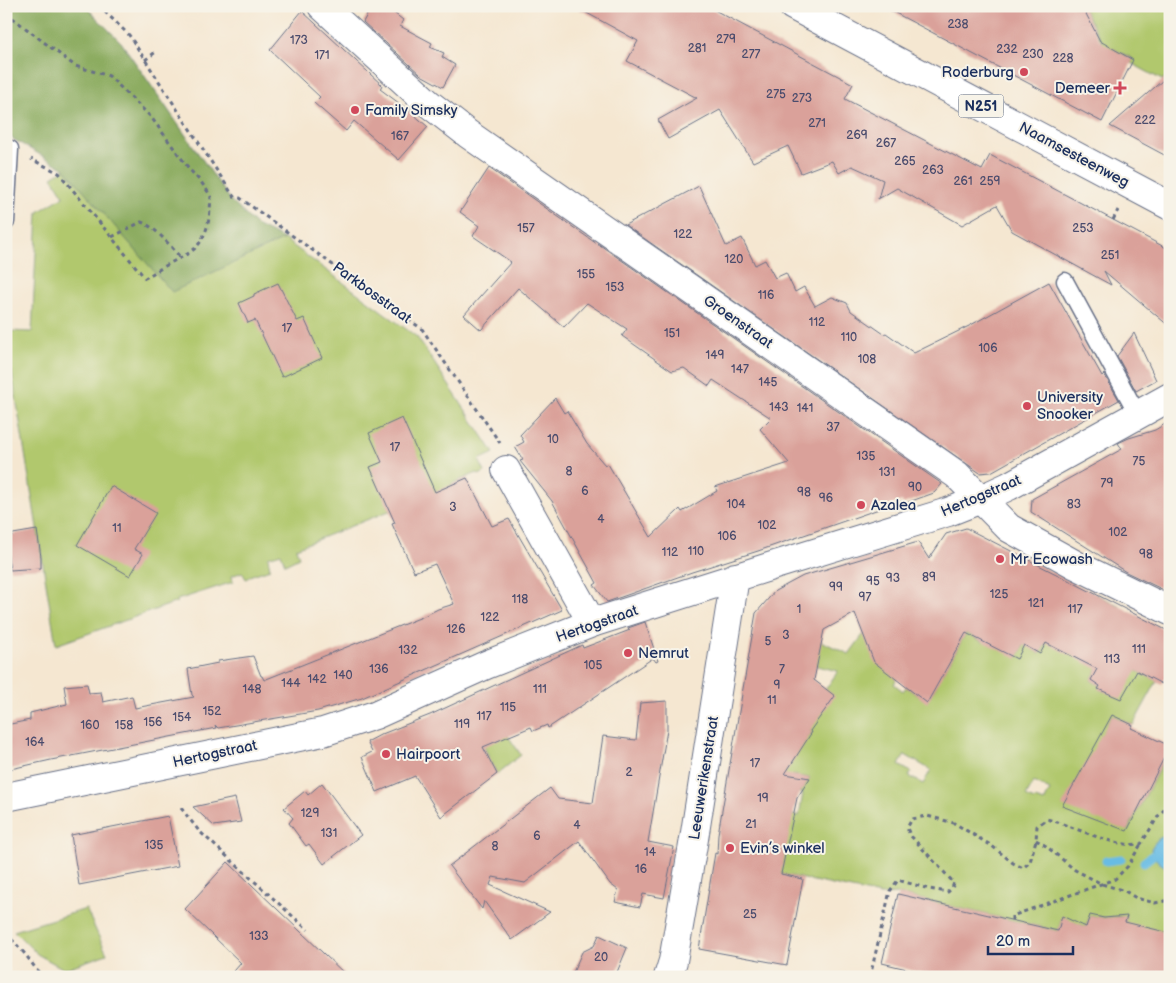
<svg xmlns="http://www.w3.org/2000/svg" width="1176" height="983" viewBox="0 0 1176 983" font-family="'Balsamiq Sans',sans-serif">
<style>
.green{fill:#b1c86d;stroke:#667c66;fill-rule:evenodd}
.forest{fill:#8cac60;stroke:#546e5f}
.water{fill:#68bce4;stroke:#4276a1}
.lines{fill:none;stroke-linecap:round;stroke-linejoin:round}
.stream{stroke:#68bce4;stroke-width:9}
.building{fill:#daa19a}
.service-casing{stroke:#676f86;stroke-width:19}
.minor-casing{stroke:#676f86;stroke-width:30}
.tertiary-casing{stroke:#676f86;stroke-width:30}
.primary-casing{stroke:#676f86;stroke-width:30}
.path{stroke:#676f86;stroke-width:3;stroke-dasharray:4 4;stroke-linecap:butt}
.service{stroke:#fff;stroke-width:16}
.minor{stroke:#fff;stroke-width:28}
.tertiary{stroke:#fff;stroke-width:28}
.primary{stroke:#fff;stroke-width:28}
.poi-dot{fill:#d1495b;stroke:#f7f3e8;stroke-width:2}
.labels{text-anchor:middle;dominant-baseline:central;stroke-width:4;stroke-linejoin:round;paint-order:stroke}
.number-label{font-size:12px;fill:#4b4c6d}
.shield{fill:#f7f3e8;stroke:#5d6a87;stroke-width:1}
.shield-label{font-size:14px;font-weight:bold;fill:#1b2f5e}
.poi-label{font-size:15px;fill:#1b2f5e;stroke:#f7f3e8;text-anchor:start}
.street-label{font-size:15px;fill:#1b2f5e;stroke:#f7f3e8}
</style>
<rect width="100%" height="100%" fill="#f7f3e8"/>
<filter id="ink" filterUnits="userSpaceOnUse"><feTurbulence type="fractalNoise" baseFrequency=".02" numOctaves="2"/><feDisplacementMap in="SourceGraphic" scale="10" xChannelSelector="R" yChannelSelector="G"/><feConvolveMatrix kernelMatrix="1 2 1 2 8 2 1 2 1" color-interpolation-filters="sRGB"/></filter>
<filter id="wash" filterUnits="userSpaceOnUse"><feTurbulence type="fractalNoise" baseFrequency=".0096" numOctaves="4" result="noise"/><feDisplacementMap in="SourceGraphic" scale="20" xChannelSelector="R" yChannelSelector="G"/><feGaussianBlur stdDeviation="1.12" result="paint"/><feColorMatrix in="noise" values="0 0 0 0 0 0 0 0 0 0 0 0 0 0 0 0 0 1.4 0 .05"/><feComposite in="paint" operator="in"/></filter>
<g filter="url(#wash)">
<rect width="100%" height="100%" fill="#f5e7d1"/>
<path class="green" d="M1082 6H1170V82L1166 77 1162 80 1131 63 1133 59 1110 47 1107 51Z
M65 169 172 291 284 239 417 337 494 453 479 460 485 472 479 475 477 473 451 484 452 486 296 548 299 557 285 564 281 553 268 557 270 569 252 575 246 579 242 572 232 576 233 582 177 600V602L56 645 11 367 9 331 32 332 38 212 64 196 52 177Z
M1095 594 1120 606 1105 634 1114 639 1091 680 1100 686 1099 689 1105 692 1111 681 1137 671 1157 681 1133 725 1112 715 1098 743 1127 831 1170 748V933L1125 924 1126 916 1104 918 1090 915 1086 927 1062 917 1058 931 898 894 880 895 781 874 775 813 799 816 803 793H800L810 778 792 775 790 783 777 782 812 732 801 725 838 671 817 666 818 640 849 654 890 598 897 679 894 684 903 691 906 687 927 702 966 633 983 642 991 628 1017 658 1027 640 1034 644 1032 649 1040 654 1047 642 1078 625ZM905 755 931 770 923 784 909 776 911 772 899 765ZM1034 782 1050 790 1044 802 1035 799 1034 800 1026 796Z
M508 736 521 755 497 774 480 738Z
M86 909 107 954 64 969 37 954 14 931Z"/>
<path class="forest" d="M6 6H85L121 42 232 202 256 225 284 239 172 292 65 169 6 135Z"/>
<path class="water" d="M1170 835V869C1158 863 1156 861 1151 849 1156 840 1160 836 1170 835Z"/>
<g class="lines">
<path class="stream" d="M1106 861 1121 859
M1144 862 1153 855"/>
</g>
<g id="blocks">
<path class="building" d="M372 6H385L403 20 400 26 432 43 430 47 444 53 442 57 455 65 443 87 421 75 363 22Z
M574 6H707L853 84 845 99 982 170 990 155 1170 250V327L1104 271 1111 285 1012 231 997 205 962 225 897 188 878 199 883 180 852 166 839 173 832 161 801 173 788 146 753 162 720 110 668 139 658 120 697 98 627 61 638 41Z
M882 6H1082L1100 41 1133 60 1102 122Z
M302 11 382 85 380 89 411 112 428 127 399 160 354 121 346 131 314 103 320 97 270 50Z
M1170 74V158L1110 126Z
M489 168 597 244V243L942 484 934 493 903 504 902 501 758 551 692 572 607 602 594 585 597 583 552 501 520 461 523 460 515 447 524 442 520 435 555 398 564 413 567 411 587 444 605 465 608 464 651 537 680 509 682 512 717 491 715 487 789 463 760 429 771 418 713 380 709 386 684 368 672 371 622 336 627 329 587 303 564 327 518 288 481 330 464 315 511 262 473 236 479 226 460 212Z
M699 186 726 246 742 238 755 265 765 260 775 278 786 273 795 292 804 287 815 306 832 297 847 303 851 311 884 334 886 333 914 353 969 326 1049 282 1102 376 1104 374 1119 400 991 472 980 473 625 225Z
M278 283 297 321 304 318 322 358 282 377 255 320 248 323 239 303 254 296V294Z
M1134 333 1156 380 1136 391 1117 356Z
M402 418 435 492 467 478 492 526 509 519 562 610 362 698 318 711 218 728 215 725 216 728 51 760 6 770V725L30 720V713L67 704 64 686 87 684 89 693 101 692 103 702 132 696 135 708 194 697 192 695 188 669 218 663V661L253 656 261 676H262L264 680 422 617 438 609 454 604 435 564 414 572 392 524 395 523 370 467 382 462 369 433Z
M1170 421V593L1126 572 1031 512 1032 499 1122 449 1118 443 1129 438 1155 430Z
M111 486 156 513 134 549 143 554 130 576 77 545Z
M966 528 1170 632V669L1162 684 1137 671 1121 699 1098 689 1100 686 1091 680 1097 669 1046 643 1040 654 1024 645 1017 659 966 633 927 703 874 662 855 613 824 630 814 680 835 696 810 731 812 732 785 774 810 778 797 798 781 874 803 879 787 965 699 949 715 853 717 854 718 834 756 613 775 591 803 576 918 542 929 559 946 534Z
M37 530 41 557V568L10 570 6 544 13 534Z
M645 622 658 661 656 662 653 658 548 728 547 725 533 731 531 727 483 747 497 774 441 817 415 776 377 792 362 757 372 752 367 742 382 734 430 715 582 645 583 648 630 630 628 628Z
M667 701V730L648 842 674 847 664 898 643 894 640 907 615 902 618 890 610 884 579 841 525 883 493 877 490 885 550 912 512 940 484 901 482 909 449 866 550 788 558 799 593 803 603 736 636 740 640 703Z
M1112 715 1133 725 1131 728 1170 746 1127 831 1062 806Z
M322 783 361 835 324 864 309 844 306 846 289 823 293 818 284 808 305 791 308 795Z
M235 798 241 822 214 826 193 807Z
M168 816 178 866 79 885 71 835Z
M228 862 348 977H229L241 963 185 909Z
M898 894 1058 931 1062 916 1086 927 1090 915 1104 918 1127 916 1125 922 1170 933V977H940L882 963Z
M599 935 627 948 615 977H571L582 952 594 946Z"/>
</g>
</g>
<g filter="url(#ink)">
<use href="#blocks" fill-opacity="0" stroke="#676f86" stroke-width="1"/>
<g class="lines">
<defs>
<path id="service" d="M6 147 10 149 6 222
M1065 281 1138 415"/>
<path id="minor" d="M322 6 428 103 468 134 957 475 1009 528 1076 565 1170 611
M506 470 592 623"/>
<path id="tertiary" d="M6 797 323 732 375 715 486 665 592 623 772 566 948 512 981 499 1009 486 1170 397
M668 977 673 961 694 839 735 577"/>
<path id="primary" d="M793 6 1170 206"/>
</defs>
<use href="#service" class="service-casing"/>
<use href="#minor" class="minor-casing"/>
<use href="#tertiary" class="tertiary-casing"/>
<use href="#primary" class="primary-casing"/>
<path class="path" d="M99 6 129 35 234 197 240 198 422 329 500 443
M6 13 75 66 109 76 151 117 190 170 201 182 211 196C210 208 210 223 204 235 196 254 181 256 165 266 158 270 152 274 145 278L59 173 31 159
M145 60 157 51
M1113 220 1118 210
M112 237 141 222C156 227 170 246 181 258
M181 808 199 831 308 930
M1036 840 1046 846 1075 870 1102 884 1125 891 1136 898 1155 903 1170 900
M1012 920V916L1115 879 1128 866 1141 844
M6 933 25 954 42 977
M870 977 890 891 898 880 929 889 948 892 952 888 954 883 910 835 907 828 912 819 927 816 954 823 992 846 1013 863 1023 868 1030 862 1036 840 1037 826 1047 819C1073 826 1098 840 1125 844 1130 845 1136 844 1141 844L1159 815 1170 804"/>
<use href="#service" class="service"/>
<use href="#minor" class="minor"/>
<use href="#tertiary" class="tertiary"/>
<use href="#primary" class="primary"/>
</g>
</g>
<g class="poi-dot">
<circle cx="1024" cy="72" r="5"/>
<path d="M1117.5 80.5h5v5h5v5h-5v5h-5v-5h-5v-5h5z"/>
<circle cx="355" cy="110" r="5"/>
<circle cx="1027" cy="406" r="5"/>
<circle cx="861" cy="505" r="5"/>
<circle cx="1000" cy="559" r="5"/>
<circle cx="628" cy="653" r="5"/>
<circle cx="386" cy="754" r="5"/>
<circle cx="730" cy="848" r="5"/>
</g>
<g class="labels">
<g class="number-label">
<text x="958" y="24">238</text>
<text x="726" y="39">279</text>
<text x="299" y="40">173</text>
<text x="697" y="48">281</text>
<text x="1007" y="49">232</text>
<text x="751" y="54">277</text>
<text x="1033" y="54">230</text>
<text x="322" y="55">171</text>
<text x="1063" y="58">228</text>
<text x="776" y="94">275</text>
<text x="802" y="98">273</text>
<text x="1145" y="120">222</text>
<text x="817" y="123">271</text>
<text x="857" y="135">269</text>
<text x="400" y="136">167</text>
<text x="886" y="143">267</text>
<text x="905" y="161">265</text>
<text x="933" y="170">263</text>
<text x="963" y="181">261</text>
<text x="990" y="181">259</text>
<text x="526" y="228">157</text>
<text x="1083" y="228">253</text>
<text x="683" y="234">122</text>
<text x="1110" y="255">251</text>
<text x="734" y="259">120</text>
<text x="586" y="274">155</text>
<text x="615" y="287">153</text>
<text x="766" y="295">116</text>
<text x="817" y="322">112</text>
<text x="287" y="328">17</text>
<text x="672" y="333">151</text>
<text x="849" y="337">110</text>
<text x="988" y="348">106</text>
<text x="715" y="355">149</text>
<text x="867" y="359">108</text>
<text x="740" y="369">147</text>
<text x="768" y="382">145</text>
<text x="779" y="407">143</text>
<text x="805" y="408">141</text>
<text x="833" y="427">37</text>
<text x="553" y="439">10</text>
<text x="395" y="447">17</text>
<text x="866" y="456">135</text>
<text x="1139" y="461">75</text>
<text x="569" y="471">8</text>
<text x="887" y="472">131</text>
<text x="1107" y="483">79</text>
<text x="915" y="487">90</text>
<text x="585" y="491">6</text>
<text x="804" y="492">98</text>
<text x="826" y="498">96</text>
<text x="736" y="504">104</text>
<text x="1074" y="504">83</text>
<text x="453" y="507">3</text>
<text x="601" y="519">4</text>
<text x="767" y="525">102</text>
<text x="117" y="528">11</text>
<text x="1118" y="532">102</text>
<text x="727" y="536">106</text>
<text x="696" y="551">110</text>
<text x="670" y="552">112</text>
<text x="1146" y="554">98</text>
<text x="929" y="577">89</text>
<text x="893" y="578">93</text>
<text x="873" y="581">95</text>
<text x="836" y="587">99</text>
<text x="999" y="594">125</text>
<text x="865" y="597">97</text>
<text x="520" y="599">118</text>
<text x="1036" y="603">121</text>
<text x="799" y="609">1</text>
<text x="1075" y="609">117</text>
<text x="490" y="617">122</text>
<text x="456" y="629">126</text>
<text x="786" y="635">3</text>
<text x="768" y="641">5</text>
<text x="1139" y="649">111</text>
<text x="408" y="650">132</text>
<text x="1112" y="659">113</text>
<text x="593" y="665">105</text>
<text x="379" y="669">136</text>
<text x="782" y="669">7</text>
<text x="343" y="675">140</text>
<text x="317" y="679">142</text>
<text x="291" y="683">144</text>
<text x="777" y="685">9</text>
<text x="252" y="689">148</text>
<text x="540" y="689">111</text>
<text x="772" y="700">11</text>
<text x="508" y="707">115</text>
<text x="212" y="711">152</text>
<text x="484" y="716">117</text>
<text x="182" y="717">154</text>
<text x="153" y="722">156</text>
<text x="462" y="724">119</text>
<text x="90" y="725">160</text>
<text x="124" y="725">158</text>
<text x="35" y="742">164</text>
<text x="755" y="763">17</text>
<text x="629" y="772">2</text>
<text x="763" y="798">19</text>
<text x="310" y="813">129</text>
<text x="751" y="824">21</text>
<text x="577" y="825">4</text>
<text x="329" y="833">131</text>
<text x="537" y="836">6</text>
<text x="154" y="845">135</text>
<text x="495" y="846">8</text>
<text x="650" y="852">14</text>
<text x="641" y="869">16</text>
<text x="750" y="914">25</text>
<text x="259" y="936">133</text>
<text x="601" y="957">20</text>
</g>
<rect class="shield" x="958.5" y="94.5" width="45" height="23" rx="4"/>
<g class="shield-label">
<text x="981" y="106">N251</text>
</g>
<g class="poi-label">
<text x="1014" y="72" text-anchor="end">Roderburg</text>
<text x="1110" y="88" text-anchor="end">Demeer</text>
<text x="365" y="110">Family Simsky</text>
<text x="1037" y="397">University<tspan x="1037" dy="17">Snooker</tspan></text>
<text x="871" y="505">Azalea</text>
<text x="1010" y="559">Mr Ecowash</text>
<text x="638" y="653">Nemrut</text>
<text x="396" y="754">Hairpoort</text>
<text x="740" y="848">Evin’s winkel</text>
</g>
<g class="street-label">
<text transform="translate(1074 155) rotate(28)">Naamsesteenweg</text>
<text transform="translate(372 293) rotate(36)">Parkbosstraat</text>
<text transform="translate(738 322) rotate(35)">Groenstraat</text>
<text transform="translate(981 496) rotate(-23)">Hertogstraat</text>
<text transform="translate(597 624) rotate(-19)">Hertogstraat</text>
<text transform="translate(215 754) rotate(-12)">Hertogstraat</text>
<text transform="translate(704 778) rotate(-81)">Leeuwerikenstraat</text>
</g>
</g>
<rect width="1176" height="983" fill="none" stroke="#f7f3e8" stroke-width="25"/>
<path d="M988 946v8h85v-8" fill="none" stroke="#1b2f5e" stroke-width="2.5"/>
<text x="996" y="946" font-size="15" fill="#1b2f5e" stroke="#f7f3e8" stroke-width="4" paint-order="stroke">20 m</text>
</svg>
